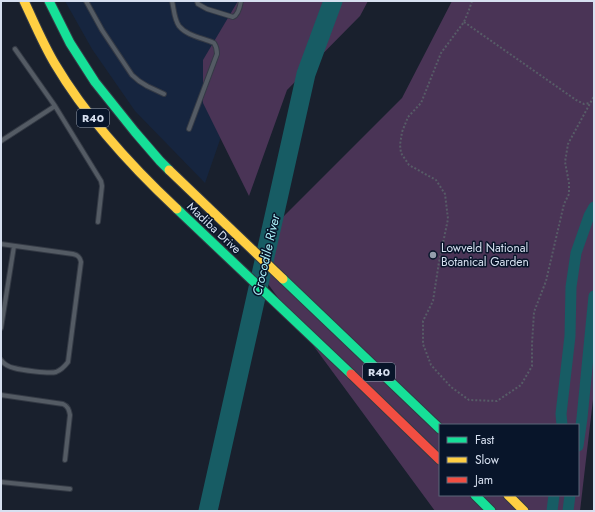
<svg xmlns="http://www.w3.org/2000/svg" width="595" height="512" viewBox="0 0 595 512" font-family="Jost,sans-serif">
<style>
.built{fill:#16253f}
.green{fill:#4a3456;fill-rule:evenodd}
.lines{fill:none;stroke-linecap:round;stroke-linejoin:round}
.canal{stroke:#175c64;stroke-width:11}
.river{stroke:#175c64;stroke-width:19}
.lane-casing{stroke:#343a45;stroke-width:6}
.fast-casing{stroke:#343a45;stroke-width:11}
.slow-casing{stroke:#343a45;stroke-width:11}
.jam-casing{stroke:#343a45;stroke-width:11}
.path{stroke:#575c67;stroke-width:2;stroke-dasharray:2 2;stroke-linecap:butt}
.lane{stroke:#545b64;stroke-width:4}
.fast{stroke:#16e098;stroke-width:9}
.slow{stroke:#ffcf43;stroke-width:9}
.jam{stroke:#f24e42;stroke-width:9}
.poi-dot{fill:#949dac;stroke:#08152a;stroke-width:1.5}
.labels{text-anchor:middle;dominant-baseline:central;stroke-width:3;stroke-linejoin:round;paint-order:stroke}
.shield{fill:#08152a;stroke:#99a3b5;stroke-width:1}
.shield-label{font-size:11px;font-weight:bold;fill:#d7e0f0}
.street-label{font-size:12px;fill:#d7e0f0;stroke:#08152a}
.poi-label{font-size:12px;fill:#d7e0f0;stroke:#08152a;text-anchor:start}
.water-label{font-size:13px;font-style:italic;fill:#acf3fa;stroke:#08152a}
</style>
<rect width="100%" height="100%" fill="#19202d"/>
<path class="built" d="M65 1H268L205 183 135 111 92 49Z"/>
<path class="green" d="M238 1H368L360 16 287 90 249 196 203 103V60Z
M452 1H594V391L580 511H435L268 284 274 226 402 98ZM440 425H578V495H440Z"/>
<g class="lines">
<path class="canal" d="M562 425 561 414 570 336 571 287 576 253 589 216 594 207
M578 446 582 418 594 296
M552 511 554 495
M568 511 570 495"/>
<path class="river" d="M208 511 306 74 333 1"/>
<defs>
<path id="lane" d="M86 1 102 30 132 75 139 81 147 86 164 94
M172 1C174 9 174 19 179 26 187 36 203 38 214 43 216 46 217 49 217 54L189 129
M197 1 198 4 207 9 233 17C238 15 240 7 241 1
M15 49 55 106 101 181 102 186 98 222
M1 141 55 106
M1 244 73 254C78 255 80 257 81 262L68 362C65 366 61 370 56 372 49 374 21 370 14 368 9 367 4 364 1 360
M1 328 14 246
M1 395 63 404C68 406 69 410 70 415L65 460
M1 482 70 489"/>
<path id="fast" d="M49 1 70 43 95 82 135 132 160 161 169 170
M177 209 351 374
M283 279 440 429
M475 495 491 511"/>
<path id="slow" d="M24 1C34 22 43 44 55 64 87 118 131 166 177 209
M169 170 283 279
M508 495 524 511"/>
<path id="jam" d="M351 374 440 460"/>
</defs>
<use href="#lane" class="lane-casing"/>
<use href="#fast" class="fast-casing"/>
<use href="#slow" class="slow-casing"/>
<use href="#jam" class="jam-casing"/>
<path class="path" d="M472 1 469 10 464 22 441 53 421 103 408 117 402 132 400 145 401 153 409 165 436 180 445 194 448 219 439 262 433 301 423 321V344L431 365 451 387 469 400 497 401 521 385 532 366V344L534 312 546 281 564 204 569 194V183L565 162 568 144 594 96
M464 22 576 100 584 104 590 103"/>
<use href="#lane" class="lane"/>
<use href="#fast" class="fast"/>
<use href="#slow" class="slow"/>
<use href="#jam" class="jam"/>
</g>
<circle class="poi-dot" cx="433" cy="255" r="4"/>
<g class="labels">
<g class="shield">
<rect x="77" y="109" width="32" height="18" rx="3"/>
<rect x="363" y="363" width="32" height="18" rx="3"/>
</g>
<g class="shield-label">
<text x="93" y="118">R40</text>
<text x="379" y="372">R40</text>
</g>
<g class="street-label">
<text transform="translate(214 228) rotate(43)">Madiba Drive</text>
</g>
<g class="poi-label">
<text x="441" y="248">Lowveld National<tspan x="441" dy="14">Botanical Garden</tspan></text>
</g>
<g class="water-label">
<text transform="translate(266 255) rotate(-77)">Crocodile River</text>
</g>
</g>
<rect width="595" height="512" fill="none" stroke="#d7e0f0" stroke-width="4"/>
<rect x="439" y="424" width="140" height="72" fill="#08152a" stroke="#5b6679"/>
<rect x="447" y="437" width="20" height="6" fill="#16e098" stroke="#5b6679"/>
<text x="475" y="444" font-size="12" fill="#d7e0f0">Fast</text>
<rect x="447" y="457" width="20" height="6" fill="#ffcf43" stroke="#5b6679"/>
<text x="475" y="464" font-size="12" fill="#d7e0f0">Slow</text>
<rect x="447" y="477" width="20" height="6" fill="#f24e42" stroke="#5b6679"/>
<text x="475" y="484" font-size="12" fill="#d7e0f0">Jam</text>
</svg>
